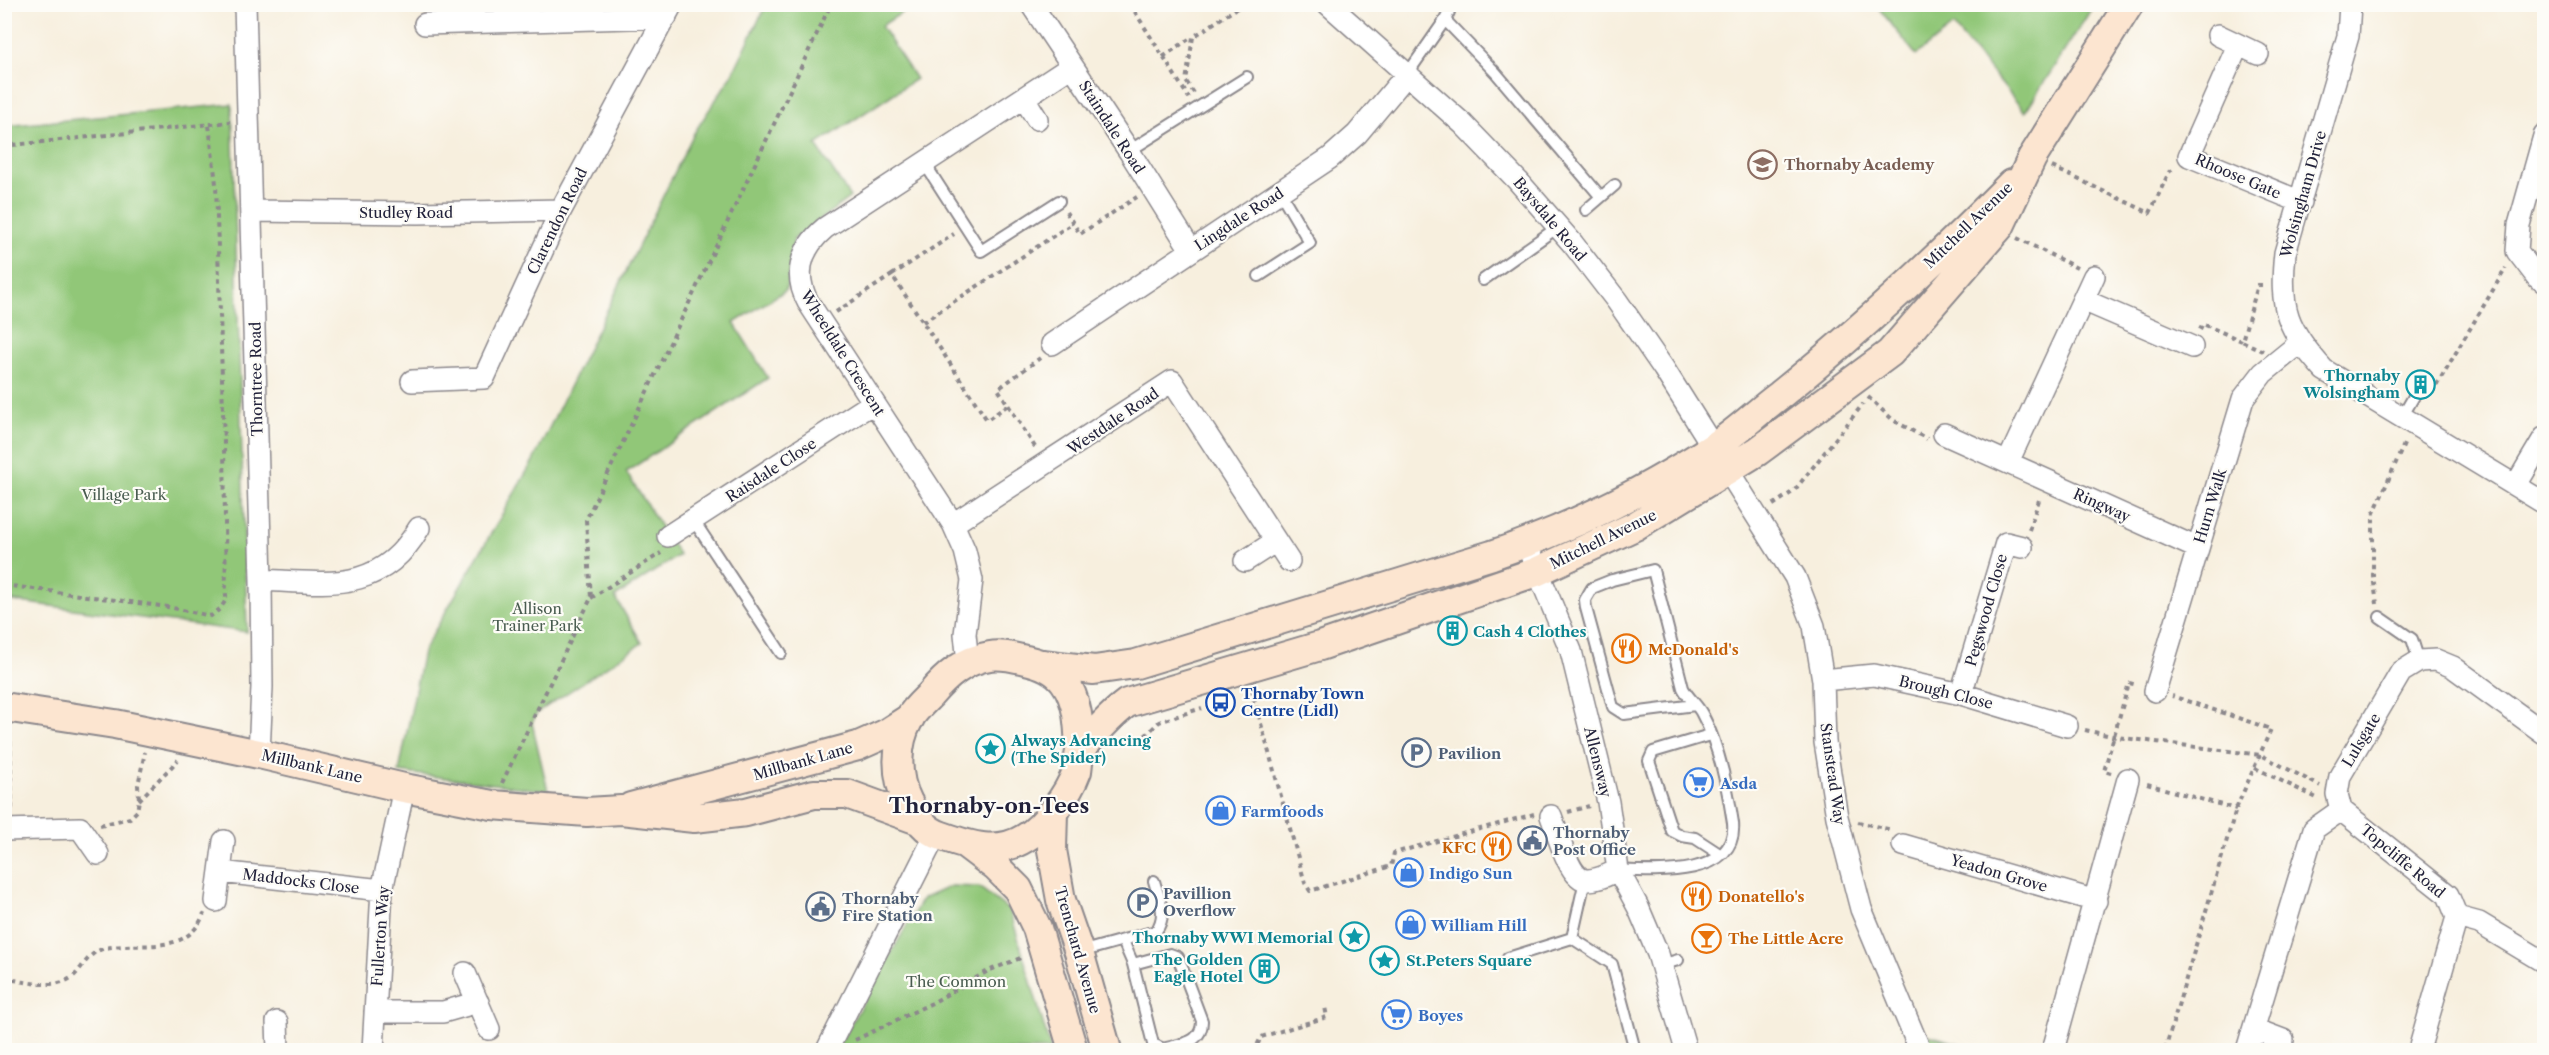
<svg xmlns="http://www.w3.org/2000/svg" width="2549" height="1055" viewBox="0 0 2549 1055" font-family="'Libre Caslon Text',serif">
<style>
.green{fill:#91c778;stroke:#5a745a;stroke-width:1.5}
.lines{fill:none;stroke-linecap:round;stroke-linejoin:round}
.lane-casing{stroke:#8c888c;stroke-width:14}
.street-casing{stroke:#8c888c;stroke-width:24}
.secondary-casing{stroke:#8c888c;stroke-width:32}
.path{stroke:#8c888c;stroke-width:4;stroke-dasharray:4.5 4.5;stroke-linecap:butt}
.lane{stroke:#fff;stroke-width:10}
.street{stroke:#fff;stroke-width:21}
.secondary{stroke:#fce5d0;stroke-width:28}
.labels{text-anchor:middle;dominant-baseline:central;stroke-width:4.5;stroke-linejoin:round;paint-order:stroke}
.street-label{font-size:15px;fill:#22223b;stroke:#fdfcf7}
.education-label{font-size:15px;font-weight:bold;fill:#785e54;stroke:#fdfcf7;text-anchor:start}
.culture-label{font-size:15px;font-weight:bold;fill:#0d838f;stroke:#fdfcf7;text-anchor:end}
.park-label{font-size:15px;fill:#495c50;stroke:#fdfcf7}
.food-label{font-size:15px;font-weight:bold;fill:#c56008;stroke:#fdfcf7;text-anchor:start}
.transit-label{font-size:15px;font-weight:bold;fill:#164399;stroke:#fdfcf7;text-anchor:start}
.service-label{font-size:15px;font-weight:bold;fill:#4e5e75;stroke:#fdfcf7;text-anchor:start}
.shop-label{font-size:15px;font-weight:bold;fill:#366cbe;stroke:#fdfcf7;text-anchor:start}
.district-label{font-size:21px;font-weight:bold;fill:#22223b;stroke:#fdfcf7}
</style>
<rect width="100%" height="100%" fill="#fdfcf7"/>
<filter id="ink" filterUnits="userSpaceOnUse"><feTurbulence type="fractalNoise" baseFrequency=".0167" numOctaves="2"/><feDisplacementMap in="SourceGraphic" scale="12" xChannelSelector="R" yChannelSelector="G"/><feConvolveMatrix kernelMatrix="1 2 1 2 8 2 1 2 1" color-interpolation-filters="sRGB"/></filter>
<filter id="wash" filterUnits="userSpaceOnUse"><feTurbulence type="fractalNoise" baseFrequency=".008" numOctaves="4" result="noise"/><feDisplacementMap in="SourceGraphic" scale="24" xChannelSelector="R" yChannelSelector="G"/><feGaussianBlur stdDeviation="1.35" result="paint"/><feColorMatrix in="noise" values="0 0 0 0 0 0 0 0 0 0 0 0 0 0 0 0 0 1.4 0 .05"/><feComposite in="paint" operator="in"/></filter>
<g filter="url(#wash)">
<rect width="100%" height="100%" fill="#f7efde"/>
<path class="green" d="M766 5H914L881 26 916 79 816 145 850 197 794 239 786 290 734 323 768 378 626 472 679 555 615 597 642 643 537 713 532 723 548 791 399 772 423 651 533 461 694 133 732 75Z
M1876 5H2094L2025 112 1953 26 1916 55Z
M232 104 247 632 5 600V126Z
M951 886 979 887 1010 911 1051 1050H836L922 899Z
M1925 1034 1981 1050H1931Z"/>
</g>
<g filter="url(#ink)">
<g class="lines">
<defs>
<path id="lane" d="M1445 20 1496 73 1601 197
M1408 73 1445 20 1449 12 1446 4
M1129 151 1247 77
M925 164 981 251 1059 201
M1586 210 1615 185
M1259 276 1310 243 1280 192
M1483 280 1558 227
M2402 417 2417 391
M694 521 781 653
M2380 617 2412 639 2419 661
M1710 735 1653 752 1649 761 1672 831 1682 836 1695 838 1721 855
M1618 870C1655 872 1738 878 1733 823 1728 790 1718 743 1702 714 1697 704 1688 698 1683 688L1653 570 1612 580 1592 588 1585 600 1586 608 1613 707 1624 714 1695 705
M1572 938 1612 964 1635 1050
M1123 941 1133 964 1153 1044 1163 1049C1182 1043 1202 1044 1202 1021L1178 957 1170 954 1133 964
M1080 952 1156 931C1168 915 1159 899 1154 881
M1508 958 1572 938 1585 880
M1661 965 1678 960"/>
<path id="street" d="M245 4 261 580 262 687 259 754
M1031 4 1129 151 1191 250
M1328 4 1463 124 1518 181 1573 244 1617 301 1664 369 1795 577 1814 626 1823 680 1825 742 1837 817 1861 909 1920 1050
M2350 4 2348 36 2285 253C2279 309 2287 329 2324 370L2544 503
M425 24 666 17
M2218 35 2258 54
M2238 45 2189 156 2301 202
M1024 98 1037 119
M2544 136 2519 225 2517 251 2537 277 2544 282
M251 211 418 213 561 210
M2083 300 2192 347
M1052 344 1330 158 1357 134 1408 73
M412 381 484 378 561 210 672 4
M1944 434 2197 548
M2008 462 2094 276
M2516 485 2544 438
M953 524 1172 381 1289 561
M668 536 873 403
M1526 543 1571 651 1608 802 1618 870 1638 907 1658 954 1686 1050
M1245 561 1276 541
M261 580C327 583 381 594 419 528
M968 663 965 634 972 580 965 551 953 524 808 302C793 274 801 248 825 228L1072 66
M1823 680 1874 675 1961 694 2067 726
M2155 691 2243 399 2263 373 2300 343
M1961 694 2006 543 2022 547
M2341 810 2448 895 2457 917 2479 923 2544 962
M1551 816C1557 831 1569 879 1586 880 1597 881 1609 874 1618 870
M4 830 80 828 98 854
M1903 845 2096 901
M220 872 382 890
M216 901 224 841
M465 973 489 1029
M375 1012H443L478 1002
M277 1022 278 1050
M2254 1029 2283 1040
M373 1050 382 890 404 788
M827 1050 936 834
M2053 1050 2128 779
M2247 1050 2314 829 2341 810 2337 794 2340 776 2401 672 2419 661 2436 660 2453 667 2544 733
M2419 1050 2457 917"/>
<path id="secondary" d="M1042 664 1094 670 1136 664 1492 555C1569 529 1644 492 1712 448 1736 433 1757 412 1780 395 1861 330 1938 258 2011 184
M4 707 115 724 259 754 404 788 492 805 587 812 621 810 694 818 746 812 814 794H847L918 820
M1080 752C1079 729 1079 701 1064 681 1055 669 1040 663 1026 660 1013 657 1002 654 990 656 964 660 946 676 930 695 923 702 914 710 909 719 895 744 895 777 908 802 916 817 925 831 942 836 970 846 998 855 1025 838 1045 827 1069 793 1077 771 1078 765 1078 758 1080 753 1085 741 1116 711 1127 703L1320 646 1536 572 1635 526 1758 451 1890 353 2000 226 2032 158 2129 4
M631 807 858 746 885 734 910 718
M1053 812 1052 850 1061 900 1079 952 1107 1050
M967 845 996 867 1018 889 1037 928 1073 1050"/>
</defs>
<use href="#lane" class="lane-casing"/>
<use href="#street" class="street-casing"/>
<use href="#secondary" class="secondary-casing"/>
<path class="path" d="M1130 4 1189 98
M1163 57 1192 37
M1194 93 1186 81 1193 37 1243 4
M4 146 230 122
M2052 167 2150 213 2169 172 2174 168
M1066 212 1080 234 1137 197
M2017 238 2077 268
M892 275 954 234
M836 312 892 275 987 420 1008 405
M923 322 1073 223
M2200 330 2203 324 2242 341
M2263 351 2242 341 2258 285H2266
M2432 393 2506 268
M1868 397 1893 420 1927 439
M1035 447 998 389 1040 358
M1773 505 1794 491 1863 404
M2029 530 2040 497
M4 585 168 607 211 616 220 609 226 600 224 443 216 184 209 125
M591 598 661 553
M2377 604 2373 576V515L2405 442
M1254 690 1252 691 1305 883 1310 891 1391 866 1394 853 1534 814
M2085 730 2116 737 2261 755 2320 786
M10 732 12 811
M1145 736 1159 722 1202 708
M2255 768 2319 799
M2111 773 2104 771 2129 683 2137 685
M502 783 591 598 586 520 831 4
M2147 784 2236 809
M139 800 178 760
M1568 812 1589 806
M1858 822 1892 830
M100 825 130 818 137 811 139 800 138 785 145 752
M4 978C27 982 63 993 79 970 87 960 92 951 106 948 141 941 188 957 204 913
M855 1040 934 1002 988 971 1023 957
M1252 1050H1255L1261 1037 1327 1017 1325 1007
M2165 1050 2236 809 2271 729 2172 696"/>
<use href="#lane" class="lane"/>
<use href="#street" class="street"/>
<use href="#secondary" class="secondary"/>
</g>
</g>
<defs>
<symbol id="school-ring" viewBox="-11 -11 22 22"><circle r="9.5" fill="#fdfcf7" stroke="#8d6e63" stroke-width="1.5"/><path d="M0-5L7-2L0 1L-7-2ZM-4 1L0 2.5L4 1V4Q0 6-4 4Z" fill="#8d6e63"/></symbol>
<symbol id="building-ring" viewBox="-11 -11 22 22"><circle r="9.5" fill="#fdfcf7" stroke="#0f9aa8" stroke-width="1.5"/><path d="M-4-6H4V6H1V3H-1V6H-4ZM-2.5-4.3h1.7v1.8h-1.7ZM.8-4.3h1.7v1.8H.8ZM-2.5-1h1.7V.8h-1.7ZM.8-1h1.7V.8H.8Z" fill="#0f9aa8"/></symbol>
<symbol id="restaurant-ring" viewBox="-11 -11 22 22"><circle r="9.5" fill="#fdfcf7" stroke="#e8710a" stroke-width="1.5"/><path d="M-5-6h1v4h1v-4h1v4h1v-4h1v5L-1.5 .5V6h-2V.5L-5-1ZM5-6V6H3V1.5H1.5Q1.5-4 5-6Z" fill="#e8710a"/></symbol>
<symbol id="bus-ring" viewBox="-11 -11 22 22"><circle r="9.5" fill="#fdfcf7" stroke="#1a4fb4" stroke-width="1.5"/><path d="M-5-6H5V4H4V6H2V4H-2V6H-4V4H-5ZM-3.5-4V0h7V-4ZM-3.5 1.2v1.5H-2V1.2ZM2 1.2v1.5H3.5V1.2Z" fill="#1a4fb4"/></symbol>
<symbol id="sight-ring" viewBox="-11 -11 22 22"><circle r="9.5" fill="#fdfcf7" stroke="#0f9aa8" stroke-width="1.5"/><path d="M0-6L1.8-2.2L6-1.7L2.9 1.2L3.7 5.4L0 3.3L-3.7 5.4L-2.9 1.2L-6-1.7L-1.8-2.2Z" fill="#0f9aa8"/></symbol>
<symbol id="parking-ring" viewBox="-11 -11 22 22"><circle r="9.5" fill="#fdfcf7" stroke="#5c6f8a" stroke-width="1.5"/><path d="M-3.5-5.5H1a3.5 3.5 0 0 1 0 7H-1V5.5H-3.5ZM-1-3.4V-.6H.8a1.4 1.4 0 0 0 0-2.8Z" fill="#5c6f8a"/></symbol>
<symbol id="supermarket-ring" viewBox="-11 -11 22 22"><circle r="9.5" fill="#fdfcf7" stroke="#3f7fe0" stroke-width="1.5"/><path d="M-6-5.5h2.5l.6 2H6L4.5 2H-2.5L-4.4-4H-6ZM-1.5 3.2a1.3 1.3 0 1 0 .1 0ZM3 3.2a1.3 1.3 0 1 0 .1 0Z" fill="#3f7fe0"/></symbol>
<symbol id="shop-ring" viewBox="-11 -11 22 22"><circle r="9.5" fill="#fdfcf7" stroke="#3f7fe0" stroke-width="1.5"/><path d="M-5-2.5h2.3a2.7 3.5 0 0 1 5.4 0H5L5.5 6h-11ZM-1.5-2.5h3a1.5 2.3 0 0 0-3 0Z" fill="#3f7fe0"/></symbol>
<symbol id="civic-ring" viewBox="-11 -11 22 22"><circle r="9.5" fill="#fdfcf7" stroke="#5c6f8a" stroke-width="1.5"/><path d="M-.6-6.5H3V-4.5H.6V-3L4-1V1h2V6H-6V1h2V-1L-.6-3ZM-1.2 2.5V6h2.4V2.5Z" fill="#5c6f8a"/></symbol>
<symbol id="bar-ring" viewBox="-11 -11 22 22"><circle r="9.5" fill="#fdfcf7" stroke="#e8710a" stroke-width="1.5"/><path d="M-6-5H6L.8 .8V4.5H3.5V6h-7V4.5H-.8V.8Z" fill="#e8710a"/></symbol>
</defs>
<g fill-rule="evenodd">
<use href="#school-ring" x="1746" y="148" width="33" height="33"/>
<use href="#building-ring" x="2404" y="368" width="33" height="33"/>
<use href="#building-ring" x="1436" y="614" width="33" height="33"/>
<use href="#restaurant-ring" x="1610" y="632" width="33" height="33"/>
<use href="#bus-ring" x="1204" y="686" width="33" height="33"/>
<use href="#sight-ring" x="974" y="732" width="33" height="33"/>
<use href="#parking-ring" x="1400" y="736" width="33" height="33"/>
<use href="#supermarket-ring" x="1682" y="766" width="33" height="33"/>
<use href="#shop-ring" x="1204" y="794" width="33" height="33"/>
<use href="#civic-ring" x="1516" y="824" width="33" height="33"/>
<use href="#restaurant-ring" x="1480" y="830" width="33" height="33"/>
<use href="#shop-ring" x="1392" y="856" width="33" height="33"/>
<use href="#restaurant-ring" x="1680" y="880" width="33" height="33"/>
<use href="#parking-ring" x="1126" y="886" width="33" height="33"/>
<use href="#civic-ring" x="804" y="890" width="33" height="33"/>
<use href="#shop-ring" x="1394" y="908" width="33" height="33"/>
<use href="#sight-ring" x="1338" y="920" width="33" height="33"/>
<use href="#bar-ring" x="1690" y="922" width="33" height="33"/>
<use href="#sight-ring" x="1368" y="944" width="33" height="33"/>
<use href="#building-ring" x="1248" y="952" width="33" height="33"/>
<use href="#supermarket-ring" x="1380" y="998" width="33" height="33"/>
</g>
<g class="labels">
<g class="street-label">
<text transform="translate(1112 127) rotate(57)">Staindale Road</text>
<text transform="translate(2238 176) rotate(23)">Rhoose Gate</text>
<text transform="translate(2303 194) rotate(-74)">Wolsingham Drive</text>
<text x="406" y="212">Studley Road</text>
<text transform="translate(1239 219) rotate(-33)">Lingdale Road</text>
<text transform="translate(1550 219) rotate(50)">Baysdale Road</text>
<text transform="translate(557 221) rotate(-64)">Clarendon Road</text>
<text transform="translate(1968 225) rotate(-44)">Mitchell Avenue</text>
<text transform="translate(843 353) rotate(58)">Wheeldale Crescent</text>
<text transform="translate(256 379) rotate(-91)">Thorntree Road</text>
<text transform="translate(1113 421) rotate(-34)">Westdale Road</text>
<text transform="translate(771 470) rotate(-33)">Raisdale Close</text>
<text transform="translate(2102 505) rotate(24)">Ringway</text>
<text transform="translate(2210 506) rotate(-73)">Hurn Walk</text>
<text transform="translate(1603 539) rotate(-26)">Mitchell Avenue</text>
<text transform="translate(1986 610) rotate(-74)">Pegswood Close</text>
<text transform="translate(1946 692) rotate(14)">Brough Close</text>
<text transform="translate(2361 740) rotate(-59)">Lulsgate</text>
<text transform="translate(803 761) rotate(-16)">Millbank Lane</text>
<text transform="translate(1598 762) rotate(76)">Allensway</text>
<text transform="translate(312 766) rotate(13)">Millbank Lane</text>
<text transform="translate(1833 774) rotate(82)">Stanstead Way</text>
<text transform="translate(2403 861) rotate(40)">Topcliffe Road</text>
<text transform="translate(1999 873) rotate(16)">Yeadon Grove</text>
<text transform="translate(301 881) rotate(7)">Maddocks Close</text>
<text transform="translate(380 936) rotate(-86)">Fullerton Way</text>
<text transform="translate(1078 950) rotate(74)">Trenchard Avenue</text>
</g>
<g class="education-label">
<text x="1784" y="164">Thornaby Academy</text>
</g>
<g class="culture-label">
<text x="2400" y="375">Thornaby<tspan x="2400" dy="17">Wolsingham</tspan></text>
<text x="1473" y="631" text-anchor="start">Cash 4 Clothes</text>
<text x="1011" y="740" text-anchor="start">Always Advancing<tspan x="1011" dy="17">(The Spider)</tspan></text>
<text x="1333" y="937">Thornaby WWI Memorial</text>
<text x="1243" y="959">The Golden<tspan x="1243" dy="17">Eagle Hotel</tspan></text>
<text x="1406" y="960" text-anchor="start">St.Peters Square</text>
</g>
<g class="park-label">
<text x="124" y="494">Village Park</text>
<text x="537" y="608">Allison<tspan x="537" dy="17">Trainer Park</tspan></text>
<text x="956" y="981">The Common</text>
</g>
<g class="food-label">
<text x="1648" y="649">McDonald's</text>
<text x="1476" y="847" text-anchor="end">KFC</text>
<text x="1718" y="896">Donatello's</text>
<text x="1728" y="938">The Little Acre</text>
</g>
<g class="transit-label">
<text x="1241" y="693">Thornaby Town<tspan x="1241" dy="17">Centre (Lidl)</tspan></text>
</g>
<g class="service-label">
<text x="1438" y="753">Pavilion</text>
<text x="1553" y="832">Thornaby<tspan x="1553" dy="17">Post Office</tspan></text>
<text x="1163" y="893">Pavillion<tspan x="1163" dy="17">Overflow</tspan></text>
<text x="842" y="898">Thornaby<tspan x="842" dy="17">Fire Station</tspan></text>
</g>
<g class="shop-label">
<text x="1720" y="783">Asda</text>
<text x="1241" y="811">Farmfoods</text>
<text x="1429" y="873">Indigo Sun</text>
<text x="1431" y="925">William Hill</text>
<text x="1418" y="1015">Boyes</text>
</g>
<g class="district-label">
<text x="989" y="805">Thornaby-on-Tees</text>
</g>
</g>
<rect width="2549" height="1055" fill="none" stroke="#fdfcf7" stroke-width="24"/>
</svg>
